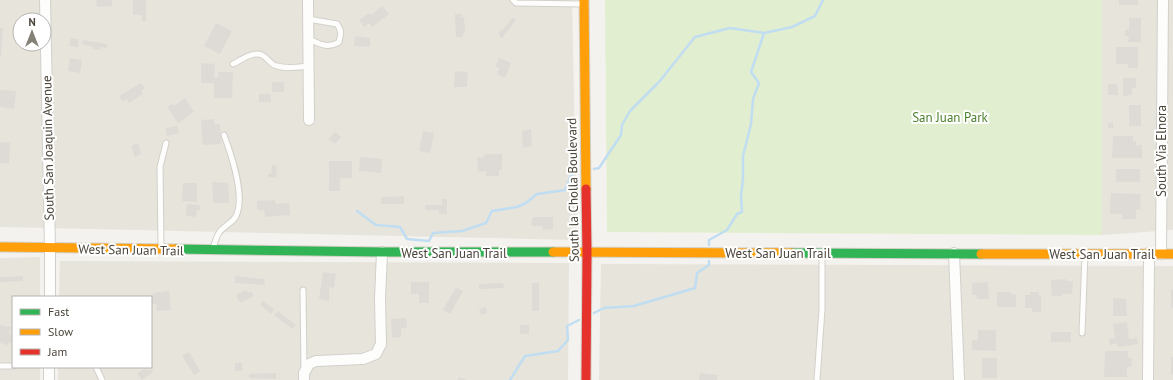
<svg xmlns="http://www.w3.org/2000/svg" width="1173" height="380" viewBox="0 0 1173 380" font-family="'PT Sans',sans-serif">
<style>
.residential{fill:#e7e4dc;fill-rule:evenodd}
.green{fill:#e1eecf}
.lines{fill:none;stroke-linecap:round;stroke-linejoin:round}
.stream{stroke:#c0ddf1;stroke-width:2.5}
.building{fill:#dedbd6}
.lane-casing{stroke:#d2d0cb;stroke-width:7}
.street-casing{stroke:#d2d0cb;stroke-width:12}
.fast-casing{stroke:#d3cfc5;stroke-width:11}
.slow-casing{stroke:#d3cfc5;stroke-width:11}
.jam-casing{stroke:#d3cfc5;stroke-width:11}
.lane{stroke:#fdfdfc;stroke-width:5}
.street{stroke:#fdfdfc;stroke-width:10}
.fast{stroke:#30b455;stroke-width:9}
.slow{stroke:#ff9f0a;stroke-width:9}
.jam{stroke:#e5322d;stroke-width:9}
.labels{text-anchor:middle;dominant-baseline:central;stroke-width:4;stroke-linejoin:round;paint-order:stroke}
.park-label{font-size:13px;fill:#4a7f2a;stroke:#fff}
.street-label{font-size:13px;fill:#4b4439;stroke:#fff}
</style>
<rect width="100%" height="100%" fill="#f4f2ee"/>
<path class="residential" d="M0 0H572L577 240 0 227ZM20 20H44V44H20Z
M1102 0H1173V230L1102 235Z
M40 257V297H13V367H40V380H0V258Z
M60 261 569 263 568 380H58V367H151V297H59Z
M601 264 1173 266V380H599Z"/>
<path class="green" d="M605 0H1102V235L607 232Z"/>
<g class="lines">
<path class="stream" d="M594 169 599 168 621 135 622 125 630 111 659 82 695 37 730 28 764 33 792 27 815 16 823 0
M357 211 376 225 400 227 407 239 429 241 433 233 462 231 486 223 492 211 517 207 526 203 537 194 565 190 573 171 578 170
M709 245V240L727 230 737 214 742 212 741 196 743 179V156L751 124 753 99 759 83 751 72 764 33
M594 313 604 308 634 306 695 288 697 273 709 265V261
M510 380 525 356 558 351 568 340 567 326 579 320"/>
</g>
<path class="building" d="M96 0H112V6L97 7Z
M133 0H146V21H142V15H133Z
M1119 0H1138V5H1119Z
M382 6 389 14 372 27 369 23 364 27 359 20 369 13 371 15Z
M455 14H461L462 17H464L465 33H463V37H456Z
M513 17 516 20 502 38 499 36 500 34 498 33 502 29 503 30Z
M1129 18H1141V42H1128L1129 36H1125V30H1129Z
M216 23 232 31 220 54 204 46Z
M0 28H3L1 56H0Z
M355 36 370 38V47L354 46Z
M71 38 79 39 78 47 69 46Z
M83 40 107 44V48L100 47V50L93 49 94 47 82 44Z
M1116 47H1138V68H1128V64H1116Z
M70 58 82 60 80 73 68 71Z
M499 58 511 63 505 78 497 74 499 68 495 67Z
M201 63 215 64 214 77H218V72H233L232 98H214V83H201Z
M455 71 468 72 467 87H454Z
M1123 78H1136V88H1132V95L1123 96Z
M272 82H284V92H272Z
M141 83 145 88 141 91 143 94 129 103 127 99 122 102 119 96Z
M1108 84H1117L1118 95H1108Z
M0 90 16 91 14 109 0 107Z
M259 94H271V102H259Z
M185 98 194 112 178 123 167 107 172 104 174 106Z
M1129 105H1141V126H1129Z
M214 119V124H220L221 144 203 145 201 120Z
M1113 122V128H1108V123Z
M177 126 179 133 167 136 166 128Z
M531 129 532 146 523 148 522 131Z
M423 131 434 133 430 153 419 151Z
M335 132 341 137 335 144 328 139Z
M1113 136H1133V141H1136V145H1142V158H1112Z
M0 142 10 143 9 164 0 163Z
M138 143 141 154 135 157 131 146Z
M485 154H502V170H499V176H486V171L478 172 477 158 484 157Z
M360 157 382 159 381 173 359 171Z
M329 161H352V178H340V191H329Z
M272 165 277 166 276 178 268 177V174H271Z
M1116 169H1140V182H1116Z
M212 182 228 183 229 203H213Z
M183 183H197V202L182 201Z
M1111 193 1141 194 1140 210 1136 209V219H1122V214H1110Z
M404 196V204H381V197Z
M442 199H447V214H439V210H425V205H442Z
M275 200 276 204 289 203 290 215 265 217 264 210H257V201Z
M187 204 200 205V210H197L196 217 186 216Z
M533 217H553V229L543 230 542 226H531Z
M323 272 336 274 334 288 329 287V301L319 299Z
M23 276V281L0 282V277Z
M235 276 264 279 265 285 235 283Z
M1066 279V281H1073L1072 294H1062V296H1052L1051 280Z
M411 282H429V303H419V294H411Z
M988 282 989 299H977L976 295H972V283Z
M503 283 504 288 479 289V284Z
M532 283H539V311H532Z
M456 287 463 291 450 314 443 310Z
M246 290 249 293 251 291 254 296 240 303 236 295Z
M1171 290H1173V308H1171Z
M169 291 171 310 157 311 156 304H151V299L153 298V293Z
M997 292H1011V294H1016V307H997Z
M1030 292H1039L1038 295H1041V312H1032V308H1025V295H1030Z
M1113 298 1126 299 1127 316H1113Z
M263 301 274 309 271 314 260 305Z
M486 307 487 313 481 315 479 309Z
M278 311 296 325 292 329 274 315Z
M406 318 407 328H401V337L392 338 391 319Z
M1127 322 1129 339 1137 338 1138 344 1118 347 1117 343 1110 345 1109 339 1115 338 1113 324Z
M0 325 11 327 9 334 13 335V343L8 342V345L0 343Z
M520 325H529V334H520Z
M978 330H996V351L972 350V340H978Z
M1051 332H1071V342H1051Z
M1105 351H1128V358H1132L1131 367H1127V377H1104Z
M189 352 200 371 194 375 182 356Z
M1171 357H1173V374H1171Z
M982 358H997V378H982Z
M235 363H242V371H235Z
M145 368 148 371 151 369 153 372 142 380 137 374Z
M276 373V379L249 378V374Z
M700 373 718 375 717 380H699Z
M459 377 467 380H458Z"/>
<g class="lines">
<defs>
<path id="lane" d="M513 0 516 3 583 4
M308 19 337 24C342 31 341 34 339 42 328 49 320 44 309 39
M233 64C241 60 253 51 262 55 268 58 271 65 277 66 287 69 299 67 309 66
M161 247 160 167 166 143
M213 248C215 243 216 237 219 233 223 226 233 223 236 216 246 196 231 154 224 135
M303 290 304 370
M1082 333 1085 254
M0 366H13
M96 367 102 380
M817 380 822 309V254"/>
<path id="street" d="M45 0 50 249V297
M308 0 309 120
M954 253 959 380
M1161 254 1163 0
M49 380V367
M304 380V373L309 364 316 361 363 359 376 354 381 344 380 299 382 252
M1148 380 1149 253"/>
<path id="fast" d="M176 249 382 252H553
M792 253 981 254"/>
<path id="slow" d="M584 0 586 189
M0 247 176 249
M553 252 792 253
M981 254H1173"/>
<path id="jam" d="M586 380 587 253 586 189"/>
</defs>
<use href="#lane" class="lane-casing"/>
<use href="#street" class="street-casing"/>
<use href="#fast" class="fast-casing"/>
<use href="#slow" class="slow-casing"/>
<use href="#jam" class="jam-casing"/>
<use href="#lane" class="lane"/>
<use href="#street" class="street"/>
<use href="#fast" class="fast"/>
<use href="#slow" class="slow"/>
<use href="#jam" class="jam"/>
</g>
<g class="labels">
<g class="park-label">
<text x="950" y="117">San Juan Park</text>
</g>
<g class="street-label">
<text transform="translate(48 148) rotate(-91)">South San Joaquin Avenue</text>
<text transform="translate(1161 151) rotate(-90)">South Via Elnora</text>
<text transform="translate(573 190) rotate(-91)">South la Cholla Boulevard</text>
<text transform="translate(131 250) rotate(1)">West San Juan Trail</text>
<text x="454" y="253">West San Juan Trail</text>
<text x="778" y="253">West San Juan Trail</text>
<text x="1102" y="254">West San Juan Trail</text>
</g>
</g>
<rect x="12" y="296" width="140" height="72" fill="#ffffff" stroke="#b7b4b0"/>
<rect x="20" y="309" width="20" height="6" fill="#30b455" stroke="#b7b4b0"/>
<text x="48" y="316" font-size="12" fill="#4b4439">Fast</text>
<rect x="20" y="329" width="20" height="6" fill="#ff9f0a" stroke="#b7b4b0"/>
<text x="48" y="336" font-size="12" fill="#4b4439">Slow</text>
<rect x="20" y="349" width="20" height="6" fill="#e5322d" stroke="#b7b4b0"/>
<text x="48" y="356" font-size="12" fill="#4b4439">Jam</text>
<g transform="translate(32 32)"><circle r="19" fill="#ffffff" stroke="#b7b4b0"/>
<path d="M0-3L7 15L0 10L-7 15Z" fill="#868178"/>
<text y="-6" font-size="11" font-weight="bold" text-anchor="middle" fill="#4b4439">N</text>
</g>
</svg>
